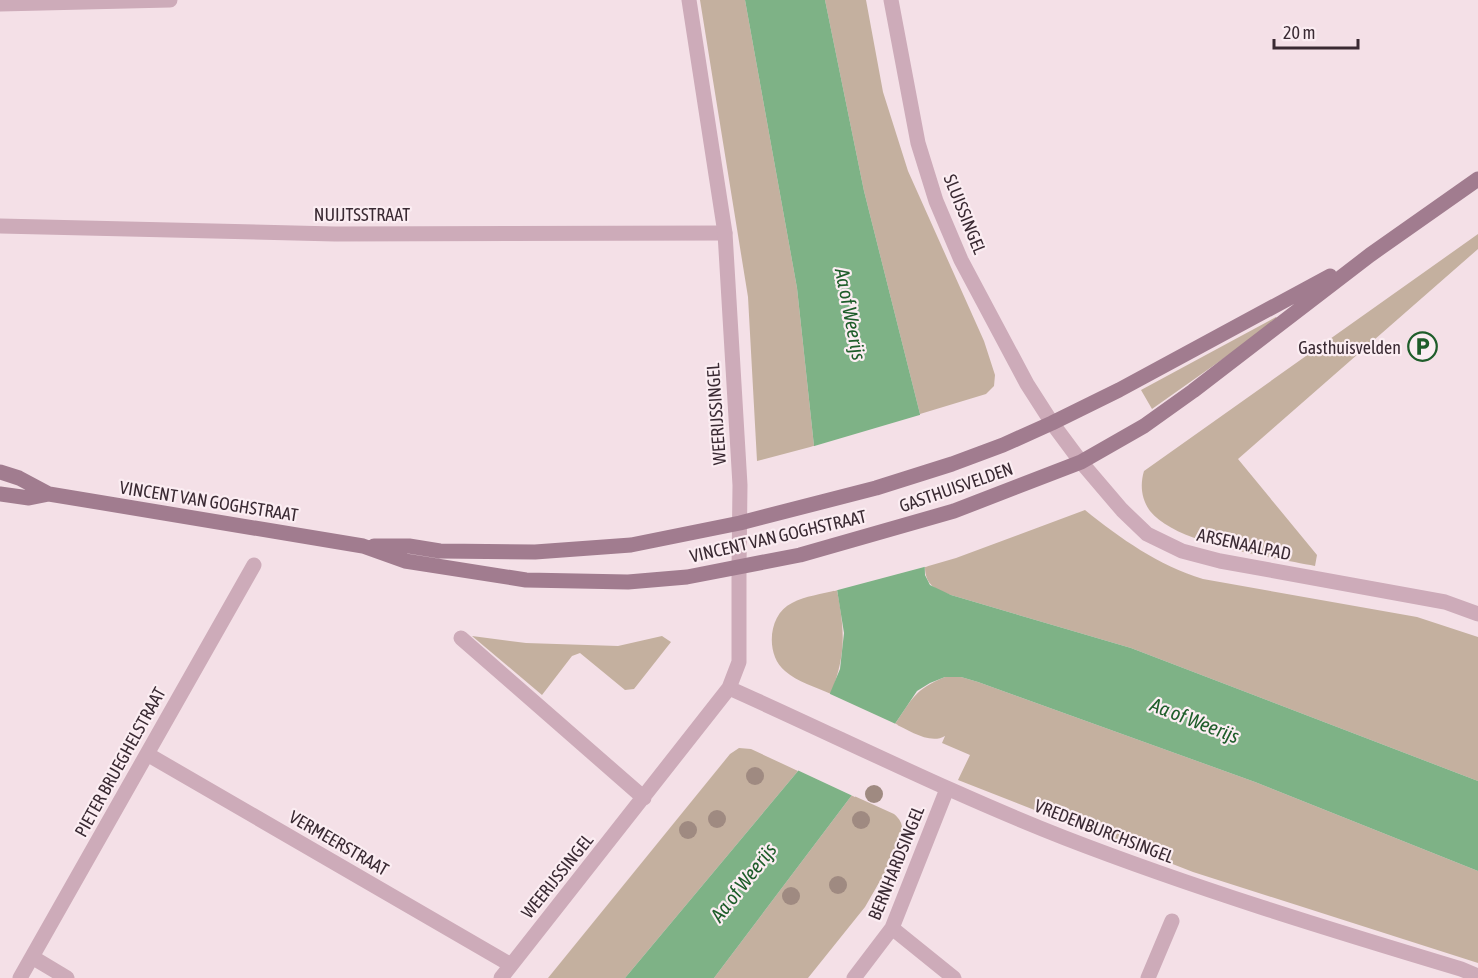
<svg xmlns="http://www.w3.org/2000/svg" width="1478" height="978" viewBox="0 0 1478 978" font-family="'Asap Condensed',sans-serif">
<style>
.green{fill:#c4b09f}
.water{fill:#7eb286}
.pier{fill:#f4e0e7}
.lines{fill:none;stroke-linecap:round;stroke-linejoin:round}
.minor{stroke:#cdabb9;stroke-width:15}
.tertiary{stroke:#cdabb9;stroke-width:15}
.secondary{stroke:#a17c8f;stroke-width:15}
.tree{fill:#9f8a81}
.labels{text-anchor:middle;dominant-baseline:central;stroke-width:4.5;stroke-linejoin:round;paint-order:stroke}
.street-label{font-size:18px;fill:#3a2a33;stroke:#fbedf2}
.poi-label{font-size:18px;fill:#3a2a33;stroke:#fbedf2;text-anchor:end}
.water-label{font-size:20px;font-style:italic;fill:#1e5d2a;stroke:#fbedf2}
</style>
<rect width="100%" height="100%" fill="#f4e0e7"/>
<path class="green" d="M700 0H745L797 288 814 446 757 461 748 297Z
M825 0H866L883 92 908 171 984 341 995 375 994 386 986 394 920 414 864 191Z
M1478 234V249L1238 459 1317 555 1315 566C1272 557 1177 545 1150 511 1141 499 1140 484 1144 471Z
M1276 317 1278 320 1152 409 1141 390Z
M1085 510C1121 539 1158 565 1203 579L1417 617 1478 637V781L1131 648 951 595C936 590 925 585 925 567L956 558Z
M837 590C845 633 846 653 831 694 816 687 797 682 785 671 765 655 768 614 792 603 805 596 822 594 837 590Z
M472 636 526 643 618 646 662 636 671 642 634 689 625 690 580 653 572 656 542 695Z
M945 677H961L978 682 1255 782 1478 871V963L1193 872 958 780 970 755 942 743 945 736C930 745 909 730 895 724 912 699 915 689 945 677Z
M739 748 751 749 798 771 625 978H548L730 754Z
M852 795 894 814C901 820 903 825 902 834L884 874 865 907 808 978H714Z"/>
<path class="water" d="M745 0H825L864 191 920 414 925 575 930 585 951 595 1131 648 1478 781V871L1255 782 978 682 961 677H945L930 683 917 691 868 764 852 795 714 978H625L798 771 840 669 844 633 814 446 797 288Z"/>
<path class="pier" d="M923 414 928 566 834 591 811 447Z
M828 693 898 725 870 766 855 797 795 769Z"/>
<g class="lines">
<path class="minor" d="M891 0 918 143 936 201 961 260 1027 384 1052 423 1081 462 1122 510 1147 534 1182 551 1220 561 1445 602 1478 614
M0 4 170 0
M0 226 335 234 725 233
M461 638 644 798
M729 688C841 738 950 793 1065 838 1194 888 1328 929 1461 969L1478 976
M147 754 511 965
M892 928 954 978
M32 957 67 978
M20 978 254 565
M501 978 729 688 739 662V567
M854 978 892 928 947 789
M1148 978 1172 921"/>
<path class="tertiary" d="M689 0 725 233 740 485 739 567"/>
<path class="secondary" d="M0 472 19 478 49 494 363 546 405 561 526 580 628 582 687 577 800 555 954 511 1081 462 1144 426 1193 391 1370 255 1478 179
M0 494 29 498 49 494
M374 546H409L440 551 535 552 631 545 740 523 876 488 952 464 1003 445 1052 423 1119 390 1330 276"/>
</g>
<g class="tree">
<circle cx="755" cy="776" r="9"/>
<circle cx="874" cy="794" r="9"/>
<circle cx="717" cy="819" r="9"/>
<circle cx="861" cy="820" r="9"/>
<circle cx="688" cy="830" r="9"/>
<circle cx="838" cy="885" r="9"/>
<circle cx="791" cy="896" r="9"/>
</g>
<defs>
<symbol id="parking-ring" viewBox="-11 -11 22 22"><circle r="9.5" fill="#fbedf2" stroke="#1e5d2a" stroke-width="1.5"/><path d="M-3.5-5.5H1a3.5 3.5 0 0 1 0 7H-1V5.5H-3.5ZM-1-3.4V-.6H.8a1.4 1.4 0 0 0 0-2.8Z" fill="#1e5d2a"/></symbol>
</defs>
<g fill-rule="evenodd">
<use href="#parking-ring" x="1406" y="330" width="33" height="33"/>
</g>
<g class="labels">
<g class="street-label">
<text x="362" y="214">NUIJTSSTRAAT</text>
<text transform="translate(965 214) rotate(68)">SLUISSINGEL</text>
<text transform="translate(716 414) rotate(-94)">WEERIJSSINGEL</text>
<text transform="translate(956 487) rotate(-19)">GASTHUISVELDEN</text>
<text transform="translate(209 501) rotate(9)">VINCENT VAN GOGHSTRAAT</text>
<text transform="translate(778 536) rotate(-13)">VINCENT VAN GOGHSTRAAT</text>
<text transform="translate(1244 544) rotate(12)">ARSENAALPAD</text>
<text transform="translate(120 762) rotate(-61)">PIETER BRUEGHELSTRAAT</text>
<text transform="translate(1104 831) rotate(21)">VREDENBURCHSINGEL</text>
<text transform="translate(339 843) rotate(30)">VERMEERSTRAAT</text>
<text transform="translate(896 863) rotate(-68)">BERNHARDSINGEL</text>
<text transform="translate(557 876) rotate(-51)">WEERIJSSINGEL</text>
</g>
<g class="poi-label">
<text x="1401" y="347">Gasthuisvelden</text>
</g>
<g class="water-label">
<text transform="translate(851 314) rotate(79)">Aa of Weerijs</text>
<text transform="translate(1195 720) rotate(21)">Aa of Weerijs</text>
<text transform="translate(743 882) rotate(-52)">Aa of Weerijs</text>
</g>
</g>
<path d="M1274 39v9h84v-9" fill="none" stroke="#3a2a33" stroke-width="3"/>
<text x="1283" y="39" font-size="18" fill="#3a2a33" stroke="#fbedf2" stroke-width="4.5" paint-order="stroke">20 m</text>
</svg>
